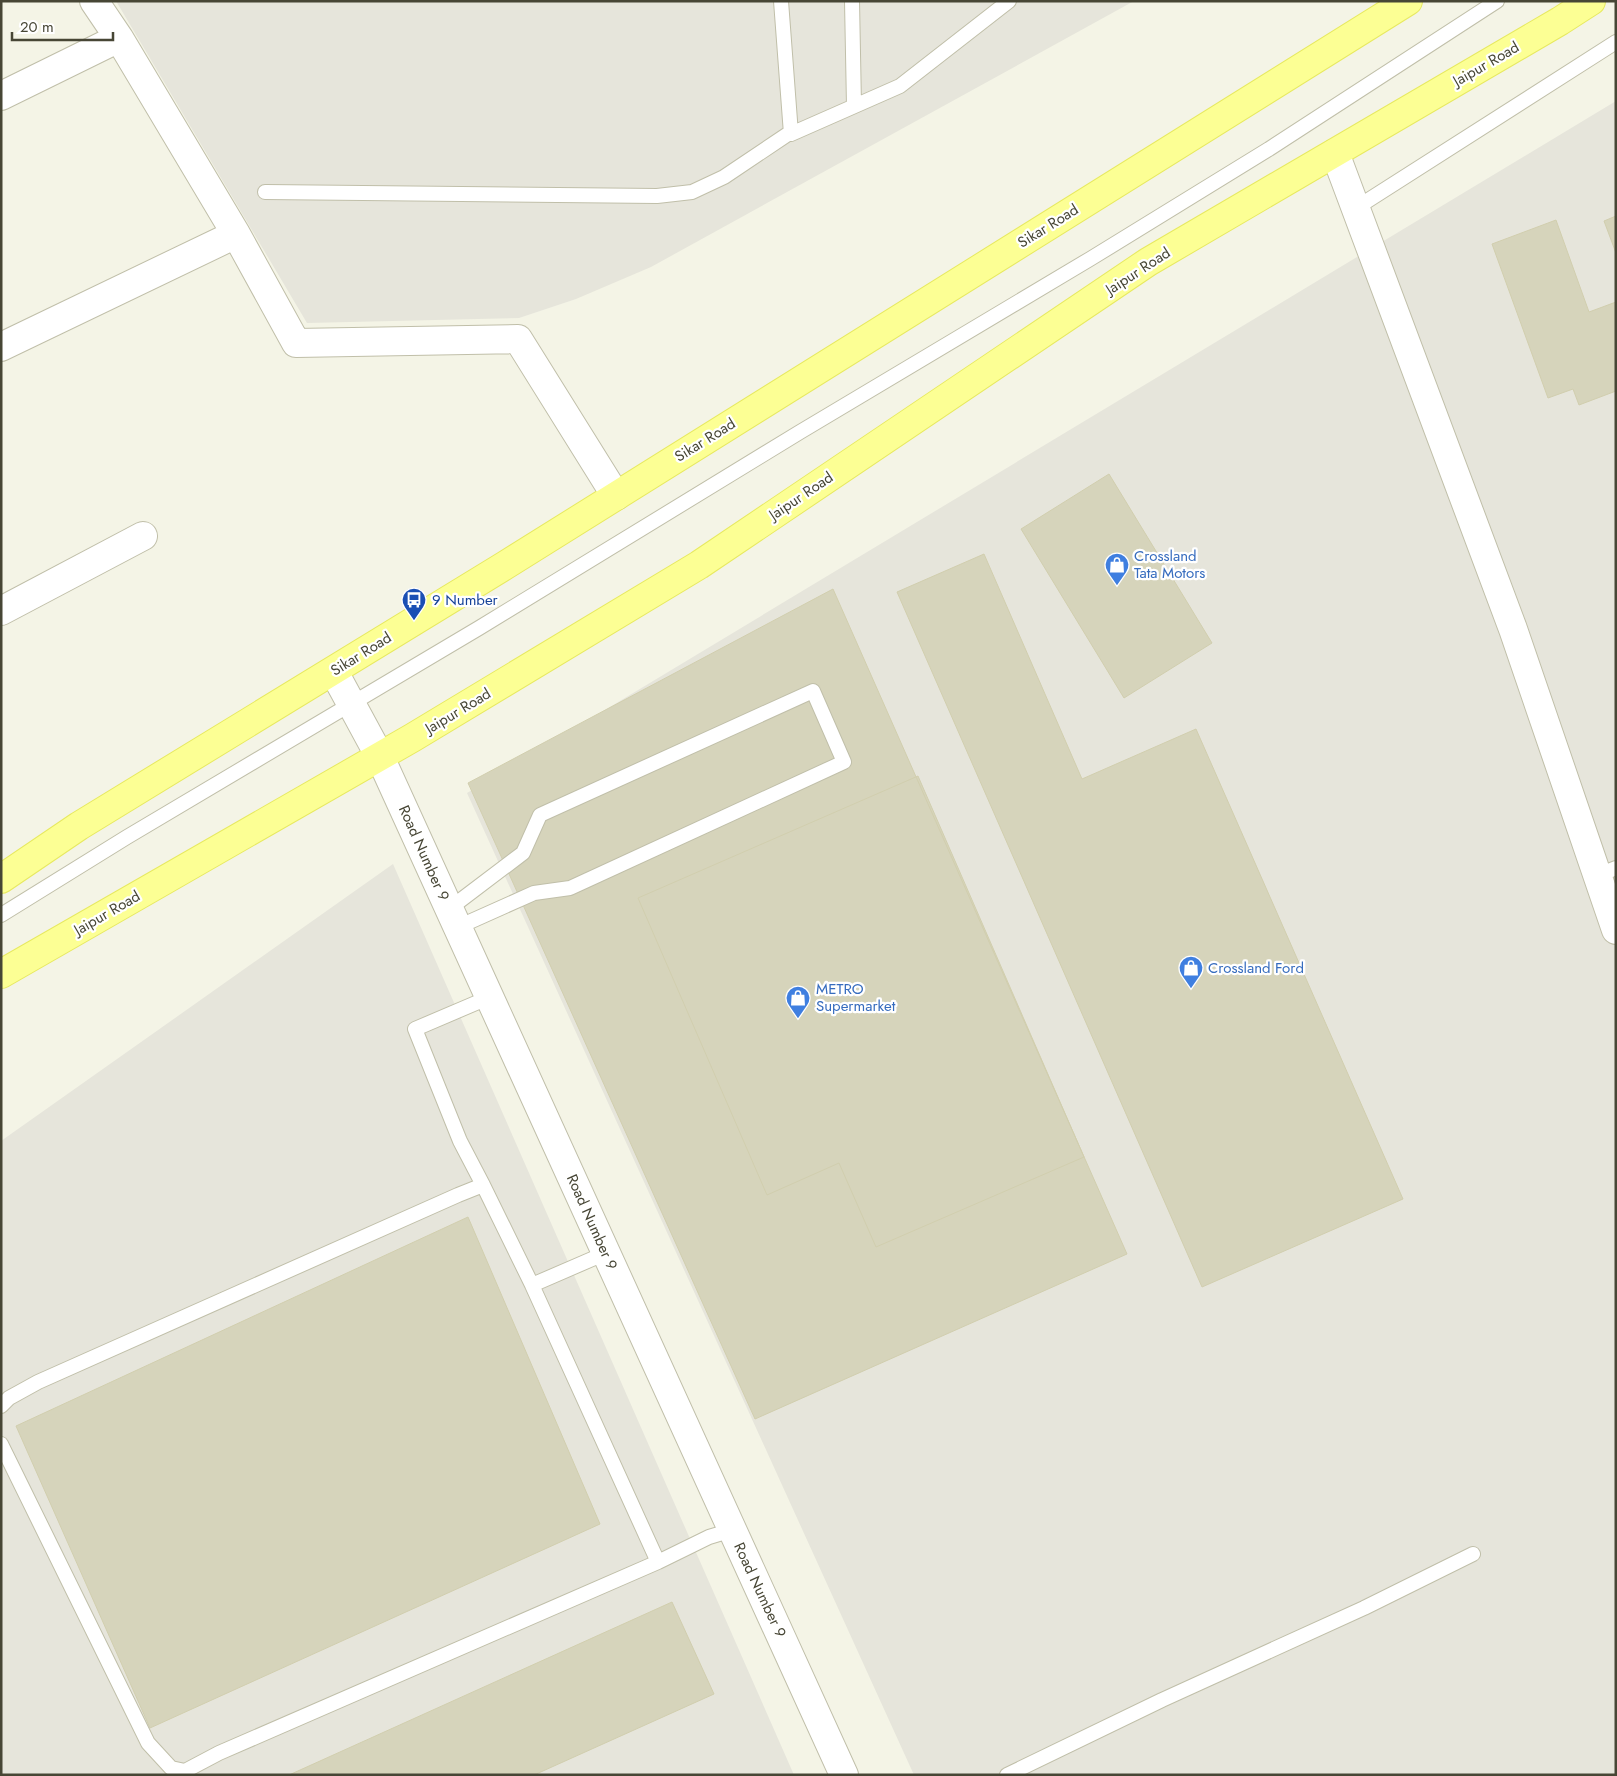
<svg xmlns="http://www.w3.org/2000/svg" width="1617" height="1776" viewBox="0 0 1617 1776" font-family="Jost,sans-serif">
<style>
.industrial{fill:#e6e5db}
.building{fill:#d6d4bb;stroke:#d1ceae}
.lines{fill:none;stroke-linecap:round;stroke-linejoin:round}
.service-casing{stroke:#c0bfa9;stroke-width:16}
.minor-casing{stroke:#c0bfa9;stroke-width:30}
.tertiary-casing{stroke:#c0bfa9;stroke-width:30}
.primary-casing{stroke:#e7e960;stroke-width:30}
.service{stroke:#fff;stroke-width:14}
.minor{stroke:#fff;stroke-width:28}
.tertiary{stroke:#fff;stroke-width:28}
.primary{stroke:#fcff94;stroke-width:28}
.labels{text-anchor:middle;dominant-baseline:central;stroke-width:4.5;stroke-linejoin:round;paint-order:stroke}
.street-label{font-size:15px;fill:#474635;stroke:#fff}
.shop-label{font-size:15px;fill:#366cbe;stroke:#fff;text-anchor:start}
.transit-label{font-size:15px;fill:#164399;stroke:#fff;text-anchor:start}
</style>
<rect width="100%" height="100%" fill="#f4f4e6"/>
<path class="industrial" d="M116 1H1134L651 267 576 299 519 318 307 323Z
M1616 101V1775H914L467 793Z
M393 864 794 1775H1V1141Z"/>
<path class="building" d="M1616 216V253L1604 221Z
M1556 220 1589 312 1616 302V391L1579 405 1573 389 1548 398 1492 244Z
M1109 474 1212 643 1124 698 1021 529Z
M984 554 1082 779 1196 729 1403 1199 1202 1287 897 592Z
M833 589 1127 1254 755 1419 468 783Z
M918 776 1084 1157 876 1247 839 1163 767 1195 638 898Z
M468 1217 600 1524 150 1728 16 1426Z
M672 1602 714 1694 534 1775H289Z"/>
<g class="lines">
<defs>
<path id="service" d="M781 1 791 134 900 86 1009 1
M852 1 854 106
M265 192 657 196 692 192 724 177 791 132
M1356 208 1616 42
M1596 876 1616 868
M449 909 523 853 540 815 813 691 844 762 570 888 534 893 458 927
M1 915 127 837 479 628 800 432 1090 259 1269 149 1497 1
M483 1185 532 1285 606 1253
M532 1285 658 1562
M1 1406 9 1398 38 1382 458 1195 483 1185 460 1141 415 1029 490 997
M1 1444 148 1743 171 1768 185 1771 219 1753 658 1562 709 1537 732 1530
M1007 1775 1162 1700 1364 1608 1473 1554"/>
<path id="minor" d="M94 1 119 38 236 234 296 343 518 339 616 496
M1 96 119 38
M1 347 236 234
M1 611 143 536"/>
<path id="tertiary" d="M1335 153 1513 629 1616 930
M334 672 380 757 844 1775"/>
<path id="primary" d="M1 879 79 826 504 566 1408 1
M1 974 412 738 699 565 1148 262 1560 21 1591 1"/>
</defs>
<use href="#service" class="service-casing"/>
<use href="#minor" class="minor-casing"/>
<use href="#tertiary" class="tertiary-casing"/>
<use href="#primary" class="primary-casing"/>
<use href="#service" class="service"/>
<use href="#minor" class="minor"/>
<use href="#tertiary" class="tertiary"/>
<use href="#primary" class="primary"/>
</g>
<defs>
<symbol id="shop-pin" viewBox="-11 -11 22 30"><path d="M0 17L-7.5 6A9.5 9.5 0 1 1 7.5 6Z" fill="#3f7fe0" stroke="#fff"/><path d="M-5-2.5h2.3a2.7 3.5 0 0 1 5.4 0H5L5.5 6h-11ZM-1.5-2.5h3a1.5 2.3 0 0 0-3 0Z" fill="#fff"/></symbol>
<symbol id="bus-pin" viewBox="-11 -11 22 30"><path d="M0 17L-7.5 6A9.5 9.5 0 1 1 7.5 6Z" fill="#1a4fb4" stroke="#fff"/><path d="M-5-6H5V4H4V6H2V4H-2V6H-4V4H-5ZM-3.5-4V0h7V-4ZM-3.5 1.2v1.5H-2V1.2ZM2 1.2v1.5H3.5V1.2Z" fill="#fff"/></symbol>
</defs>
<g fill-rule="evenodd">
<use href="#shop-pin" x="1103" y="551" width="28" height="38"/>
<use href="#bus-pin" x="400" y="586" width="28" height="38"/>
<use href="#shop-pin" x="1177" y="954" width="28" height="38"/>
<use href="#shop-pin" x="784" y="984" width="28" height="38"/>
</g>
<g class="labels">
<g class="street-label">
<text transform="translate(1486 64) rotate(-30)">Jaipur Road</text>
<text transform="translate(1048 226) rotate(-32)">Sikar Road</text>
<text transform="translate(1138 271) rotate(-33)">Jaipur Road</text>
<text transform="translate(705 440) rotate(-32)">Sikar Road</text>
<text transform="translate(801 496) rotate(-34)">Jaipur Road</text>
<text transform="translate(361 654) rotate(-32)">Sikar Road</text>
<text transform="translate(458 711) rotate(-31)">Jaipur Road</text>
<text transform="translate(424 853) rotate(66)">Road Number 9</text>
<text transform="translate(107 913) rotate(-30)">Jaipur Road</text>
<text transform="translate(592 1222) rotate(66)">Road Number 9</text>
<text transform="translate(760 1590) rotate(65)">Road Number 9</text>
</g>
<g class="shop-label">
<text x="1134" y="556">Crossland<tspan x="1134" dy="17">Tata Motors</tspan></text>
<text x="1208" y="968">Crossland Ford</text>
<text x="816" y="989">METRO<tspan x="816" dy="17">Supermarket</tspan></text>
</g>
<g class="transit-label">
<text x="432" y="600">9 Number</text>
</g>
</g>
<rect width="1617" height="1776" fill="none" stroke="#474635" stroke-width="5"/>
<path d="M12 32v8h101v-8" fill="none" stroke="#474635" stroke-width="2.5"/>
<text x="20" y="32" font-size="15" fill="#474635" stroke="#ffffff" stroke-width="4" paint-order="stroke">20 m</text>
</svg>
